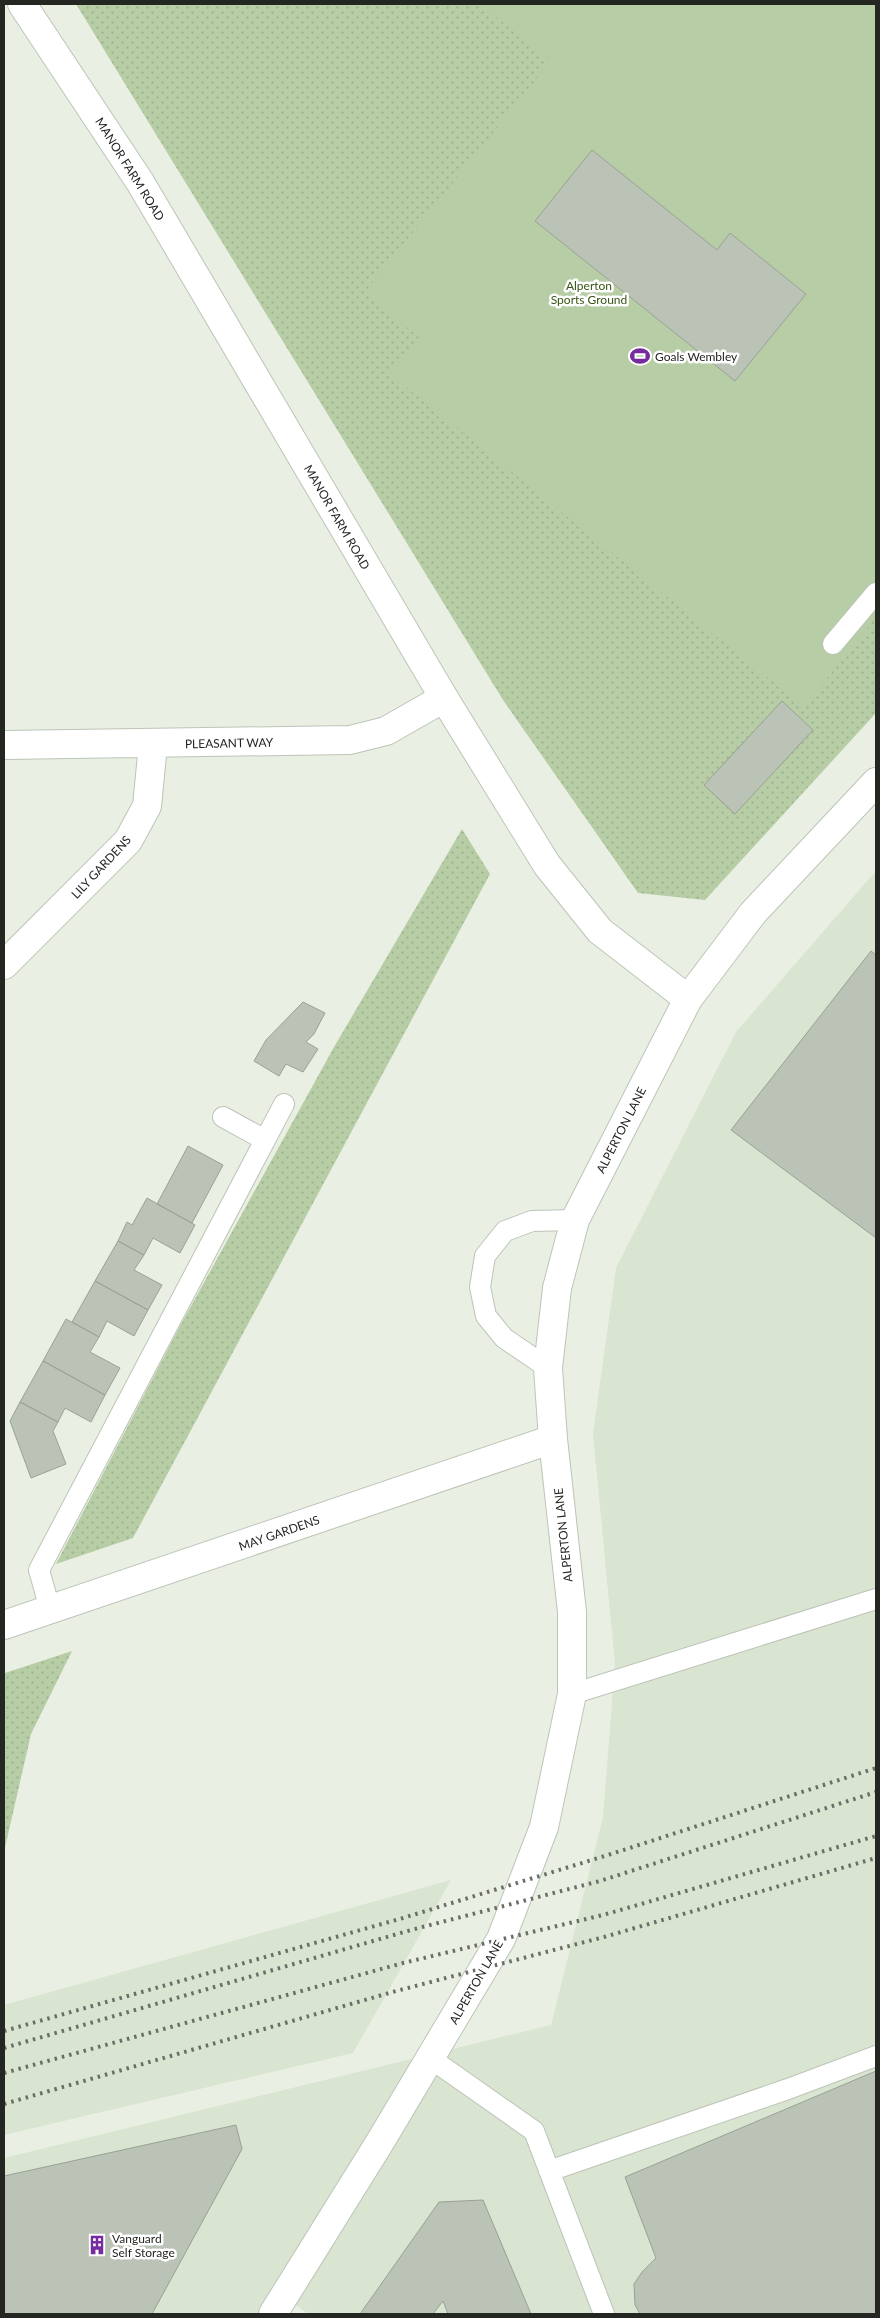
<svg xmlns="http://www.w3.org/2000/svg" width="880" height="2318" viewBox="0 0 880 2318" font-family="Lato,sans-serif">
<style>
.built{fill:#d9e4d1}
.green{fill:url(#green-dots)}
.pitch{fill:#b7cda5}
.building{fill:#bbc2b6;stroke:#9aa195}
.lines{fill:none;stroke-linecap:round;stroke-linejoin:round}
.lane-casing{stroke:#bdc4b8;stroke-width:22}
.street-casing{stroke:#bdc4b8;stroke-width:30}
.secondary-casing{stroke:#bdc4b8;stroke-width:30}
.lane{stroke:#fff;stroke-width:20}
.street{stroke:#fff;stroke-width:28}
.secondary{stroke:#fff;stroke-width:28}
.rail{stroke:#6a6e67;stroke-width:4;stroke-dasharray:2.5 5;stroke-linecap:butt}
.labels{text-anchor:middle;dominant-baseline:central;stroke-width:5;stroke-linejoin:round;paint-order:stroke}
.street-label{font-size:12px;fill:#242622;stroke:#fff}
.park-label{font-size:12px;fill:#375414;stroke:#fff}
.poi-label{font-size:12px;fill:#242622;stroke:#fff;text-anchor:start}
</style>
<defs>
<pattern id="green-dots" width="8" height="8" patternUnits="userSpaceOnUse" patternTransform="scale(1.25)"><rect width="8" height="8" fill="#b7cda5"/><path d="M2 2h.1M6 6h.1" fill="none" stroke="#9db08e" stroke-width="1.8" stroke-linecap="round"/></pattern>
</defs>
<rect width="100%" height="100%" fill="#e9f0e3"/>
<path class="built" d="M876 871V2314H308L284 2296 272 2314H4V2158L551 2025 603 1817 615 1664 593 1434 616 1268 736 1032Z
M451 1880 353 2053 4 2135V2005Z"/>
<path class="green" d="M76 4H876V713L705 900 638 893 503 700Z
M462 829 490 874 133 1538 56 1564 180 1326 334 1047Z
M72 1651 31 1734 4 1852V1676L5 1673Z"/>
<path class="pitch" d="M480 4H876V617L804 707 390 374 419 337 364 293 551 61Z"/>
<path class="building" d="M592 150 717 250 730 233 806 294 735 381 535 221Z
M782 701 813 730 735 814 704 785Z
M871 951 876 955V1238L731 1130Z
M303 1002 325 1013 314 1034 306 1042 318 1049 303 1072 286 1064 279 1076 254 1061 266 1040Z
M188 1146 223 1165 192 1223 157 1204Z
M147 1198 195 1225 180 1253 153 1238 144 1255 118 1241 127 1222 132 1225Z
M118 1241 144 1255 134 1270 162 1285 148 1310 95 1281Z
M95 1281 148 1310 134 1336 107 1321 99 1337 72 1322Z
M66 1319 99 1337 90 1352 120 1368 105 1395 43 1361Z
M43 1361 105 1395 91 1422 65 1408 58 1422 20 1402Z
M20 1402 58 1422 53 1431 66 1464 31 1478 10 1421Z
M876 2071V2314H640L635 2305 634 2284 642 2272 656 2258 625 2177Z
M236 2125 242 2149 152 2314H4V2176Z
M483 2200 531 2314H448L443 2301 433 2314H360L439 2202Z"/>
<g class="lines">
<defs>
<path id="lane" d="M833 644 876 593
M223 1117 265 1140
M548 1368 504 1338 486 1316 480 1287 485 1256 505 1231 532 1221 575 1220
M50 1609 39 1570 284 1104
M572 1694 876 1599
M430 2058 534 2131 604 2314
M549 2171 788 2089 876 2056"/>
<path id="street" d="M4 745 350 740 386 731 444 698
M4 965 128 841 147 806 153 745
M4 1625 553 1439"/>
<path id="secondary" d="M22 4 140 182 444 698 547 865 600 931 688 999
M273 2314 380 2142 501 1939 544 1827 572 1694V1612L553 1439 548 1368 557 1288 575 1220 688 999 753 913 876 782"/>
</defs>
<use href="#lane" class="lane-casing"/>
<use href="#street" class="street-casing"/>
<use href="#secondary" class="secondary-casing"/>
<use href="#lane" class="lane"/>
<use href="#street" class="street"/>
<use href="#secondary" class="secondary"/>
<path class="rail" d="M4 2031 403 1918 608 1855 876 1768
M4 2048 411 1930 600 1881 876 1792
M4 2073 403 1963 603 1915 876 1836
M4 2104 396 1991 604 1937 876 1858"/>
</g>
<defs>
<symbol id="stadium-bare" viewBox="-9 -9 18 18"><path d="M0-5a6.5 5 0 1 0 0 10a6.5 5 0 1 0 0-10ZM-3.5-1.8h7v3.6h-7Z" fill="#762c9e" stroke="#fff" stroke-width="2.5" paint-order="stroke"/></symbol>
<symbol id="building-bare" viewBox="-9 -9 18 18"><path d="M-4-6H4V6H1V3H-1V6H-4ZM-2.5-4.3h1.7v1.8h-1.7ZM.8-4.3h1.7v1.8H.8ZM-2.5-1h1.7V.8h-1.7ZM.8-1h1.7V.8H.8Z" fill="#762c9e" stroke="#fff" stroke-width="2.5" paint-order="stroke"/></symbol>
</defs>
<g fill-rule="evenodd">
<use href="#stadium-bare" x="626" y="342" width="28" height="28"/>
<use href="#building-bare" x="83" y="2231" width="28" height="28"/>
</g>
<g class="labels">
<g class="street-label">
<text transform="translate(130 169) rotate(58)">MANOR FARM ROAD</text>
<text transform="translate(337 517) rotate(60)">MANOR FARM ROAD</text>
<text transform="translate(229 743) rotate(-1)">PLEASANT WAY</text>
<text transform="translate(101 867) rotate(-47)">LILY GARDENS</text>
<text transform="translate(621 1130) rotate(-63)">ALPERTON LANE</text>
<text transform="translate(279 1533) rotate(-19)">MAY GARDENS</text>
<text transform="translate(563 1535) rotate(-96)">ALPERTON LANE</text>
<text transform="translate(476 1982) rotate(-60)">ALPERTON LANE</text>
</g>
<g class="park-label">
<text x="589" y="285">Alperton<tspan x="589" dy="14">Sports Ground</tspan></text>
</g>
<g class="poi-label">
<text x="655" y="356">Goals Wembley</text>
<text x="112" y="2238">Vanguard<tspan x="112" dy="14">Self Storage</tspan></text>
</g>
</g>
<rect width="880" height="2318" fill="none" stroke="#242622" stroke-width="10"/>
</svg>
